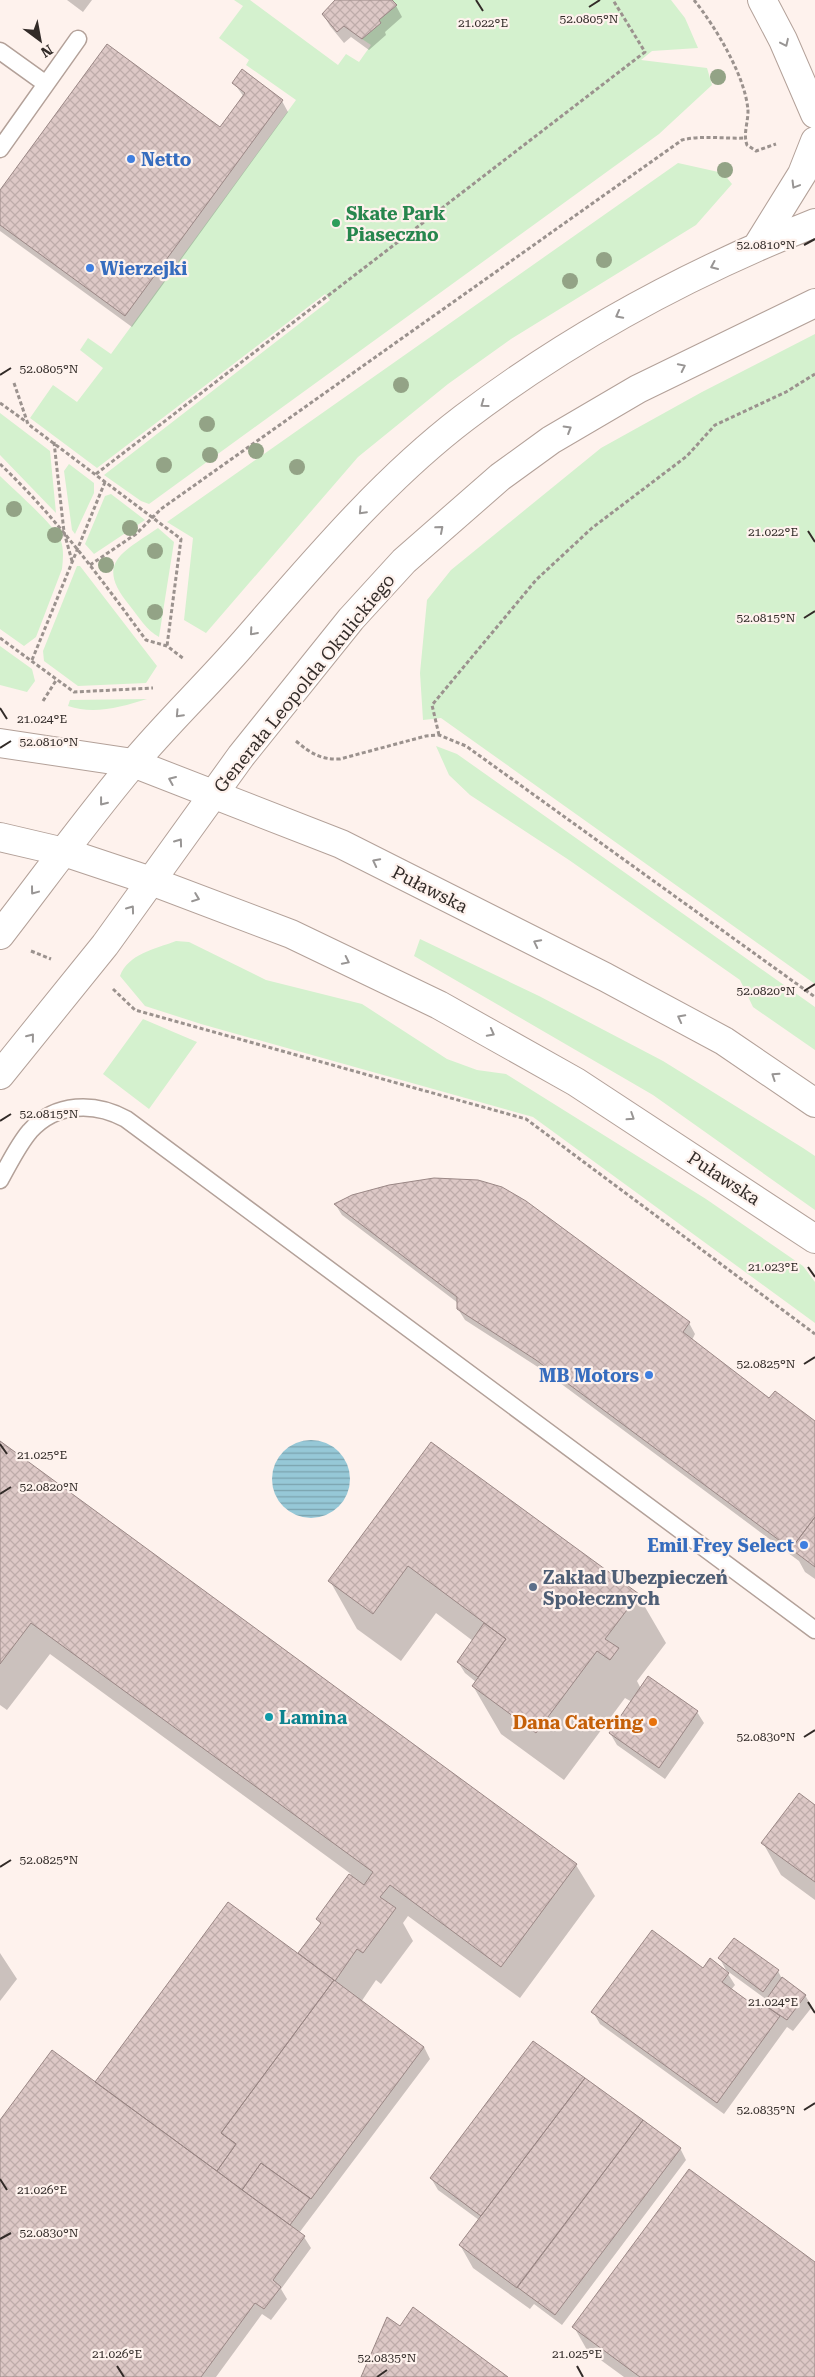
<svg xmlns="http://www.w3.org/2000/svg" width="815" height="2377" viewBox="0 0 815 2377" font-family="'Roboto Serif',serif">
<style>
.grass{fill:#d4f1ce}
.water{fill:url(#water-rules)}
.shadow{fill:#0003}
.building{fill:url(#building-cross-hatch);stroke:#9a8785}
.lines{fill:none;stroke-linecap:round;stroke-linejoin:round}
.lane-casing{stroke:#b3a199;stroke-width:19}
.secondary-casing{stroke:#b3a199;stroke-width:30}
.primary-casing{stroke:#b3a199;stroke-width:30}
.path{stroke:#9b928e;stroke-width:3;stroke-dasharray:4 2.5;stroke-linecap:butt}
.lane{stroke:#fff;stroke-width:16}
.secondary{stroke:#fff;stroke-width:28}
.primary{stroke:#fff;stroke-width:28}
.tree{fill:#93a386}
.oneway{stroke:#989594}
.ticks{fill:none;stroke:#322b28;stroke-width:2}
.shop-dot{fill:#3f7fe0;stroke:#fef2ed;stroke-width:2}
.leisure-dot{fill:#2e9e5b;stroke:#fef2ed;stroke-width:2}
.service-dot{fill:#5c6f8a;stroke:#fef2ed;stroke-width:2}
.culture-dot{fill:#0f9aa8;stroke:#fef2ed;stroke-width:2}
.food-dot{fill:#e8710a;stroke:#fef2ed;stroke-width:2}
.labels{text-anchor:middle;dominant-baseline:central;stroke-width:4.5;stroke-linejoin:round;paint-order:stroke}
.shop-label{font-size:18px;font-weight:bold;fill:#366cbe;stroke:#fef2ed;text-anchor:start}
.leisure-label{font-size:18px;font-weight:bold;fill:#27864d;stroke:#fef2ed;text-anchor:start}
.street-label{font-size:18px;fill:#322b28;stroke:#fef2ed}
.service-label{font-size:18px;font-weight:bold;fill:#4e5e75;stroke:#fef2ed;text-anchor:start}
.culture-label{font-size:18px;font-weight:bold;fill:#0d838f;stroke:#fef2ed;text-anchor:start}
.food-label{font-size:18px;font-weight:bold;fill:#c56008;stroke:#fef2ed;text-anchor:end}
.ticks-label{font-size:12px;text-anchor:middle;fill:#322b28;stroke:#fef2ed;stroke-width:4.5;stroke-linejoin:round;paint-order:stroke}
</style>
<defs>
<pattern id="water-rules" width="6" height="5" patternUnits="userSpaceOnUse" patternTransform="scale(1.25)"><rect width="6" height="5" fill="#96c8d7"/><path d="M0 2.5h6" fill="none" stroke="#7ba3ae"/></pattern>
<pattern id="building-cross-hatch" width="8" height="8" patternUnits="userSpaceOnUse" patternTransform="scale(1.25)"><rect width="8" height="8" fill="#ddc8c6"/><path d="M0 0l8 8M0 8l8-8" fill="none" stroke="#beacaa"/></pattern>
</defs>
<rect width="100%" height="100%" fill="#fef2ed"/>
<path class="grass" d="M234 0H250L338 65 346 54 359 62 371 45 362 39 379 20 397 5 392 0H671L685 18 698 48 652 51 641 60 707 68 712 85 659 134 149 504 141 501 104 475 330 300 325 294 97 468 30 418 53 385 77 402 103 368 80 350 88 338 111 354 296 100 246 65 249 60 219 38 243 6Z
M678 163 723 173 732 184 696 225 511 339 448 384 358 457 206 633 184 620 193 538 167 522Z
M815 334V984L441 718 423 720 420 673 427 600 451 570 601 448 702 392Z
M0 413 50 451 56 513 0 455Z
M69 464 94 483V493L75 534 72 530 64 471Z
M0 476C14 490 55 525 61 541 64 550 63 560 62 569L36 637 24 646 0 629Z
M111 494 145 520 94 554 85 544 105 496Z
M158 528 174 542 159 637C147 631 138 616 130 606 94 563 122 553 158 528Z
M77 566H80L157 666 146 683 78 686 44 661 43 651Z
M0 646 32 669 35 681 27 692 0 685Z
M147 699C121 707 94 715 68 706L70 700Z
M436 746 457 754 815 1007V1050L753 1007 740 980 569 860 470 795 449 775Z
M420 939 539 996 663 1061 803 1148 815 1156V1210L653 1095 414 956Z
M176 941 189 942 266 980 362 1004 447 1059 477 1070 506 1074 706 1199 803 1266 815 1282V1323L533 1117 201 1024 145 1006 120 976C128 954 155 949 176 941Z
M143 1019 197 1042 149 1109 103 1074Z"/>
<path class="water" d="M272 1479a39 39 0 1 1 78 0a39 39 0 1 1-78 0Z"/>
<path class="shadow" d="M67 0H92L83 12Z
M336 0H393L402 17 385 32 386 35 369 50 351 37 344 43 330 26 323 14Z
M234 83 282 101 288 112 132 327 0 231V192L220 129 244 97Z
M335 1204 689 1323 695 1334 692 1340 770 1399 815 1422V1579L805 1572 799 1561 544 1371 465 1320 458 1309V1303L342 1215Z
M0 1443 576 1865 595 1896 520 1998 408 1916 403 1923 413 1941 381 1984 376 1980 361 2002 424 2047 430 2059 299 2233 304 2237 311 2248 281 2289 287 2299 271 2320 262 2314 216 2377H0V2123L95 2084 304 1960 300 1953 321 1925 318 1919 351 1874 50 1654 7 1710 0 1705Z
M431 1443 638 1595 666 1643 637 1681 641 1689 697 1712 704 1723 665 1779 617 1745 610 1733 632 1702 625 1698 564 1780 501 1734 473 1686 476 1682 465 1673 458 1662 473 1641 436 1613 401 1661 357 1629 330 1581Z
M815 1806V1900L781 1875 763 1843Z
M734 1939 778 1971 782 1979 805 1995 812 2007 793 2031 787 2027 724 2114 600 2024 593 2012 704 1970 728 1974 735 1985 731 1990 759 2011 767 2000 726 1970 720 1959Z
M0 1953 17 1979 0 2001Z
M680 2148 686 2160 562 2325 534 2304 530 2309 473 2268 460 2245 479 2220 438 2190 431 2178Z
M815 2263V2377H624L587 2350 574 2327Z"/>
<path class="building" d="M335 0H392L397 5 379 20 381 23 362 39 344 26 337 32 322 14Z
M107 44 220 127 245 93 232 83 242 69 283 100 125 316 0 225V190Z
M434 1178 478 1180 502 1187 526 1201 690 1322 683 1332 769 1398 775 1391 815 1421V1517L791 1549 536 1360 457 1309V1297L334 1204 352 1195 389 1185Z
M0 1441 577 1864 501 1967 390 1885 380 1897 396 1908 363 1953 357 1949 335 1981 298 1953 321 1923 316 1919 349 1874 364 1885 373 1872 31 1623 0 1664Z
M431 1442 639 1594 605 1639 619 1648 610 1660 597 1651 536 1733 472 1686 506 1639 408 1566 373 1614 328 1581Z
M815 1517V1567L791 1549Z
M484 1623 506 1639 478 1677 457 1662Z
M648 1676 698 1711 659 1768 609 1733Z
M799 1793 815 1805V1882L761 1843Z
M228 1902 334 1980 221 2133 236 2144 217 2171 95 2082Z
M652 1930 703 1968 710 1958 729 1973 722 1982 759 2009 763 2004 780 2016 717 2103 591 2012Z
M734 1938 779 1970 763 1992 718 1958Z
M782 1977 806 1995 787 2020 763 2004Z
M334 1980 424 2047 311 2199 261 2163 242 2190 217 2171 236 2144 221 2133Z
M533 2041 585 2078 481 2216 430 2178Z
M52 2050 305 2236 273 2280 281 2287 264 2309 255 2303 201 2377H0V2120Z
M585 2078 643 2120 517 2288 459 2245Z
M643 2120 681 2148 555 2315 517 2287Z
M261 2163 310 2198 290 2225 242 2190Z
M689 2169 815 2262V2377H640L572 2327Z
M413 2307 508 2377H361L387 2317 400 2326Z"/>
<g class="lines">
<defs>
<path id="lane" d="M0 51 46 84
M0 149 78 39
M0 1180C9 1164 18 1145 30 1131 56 1102 95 1102 126 1119L815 1630"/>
<path id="secondary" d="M762 0 783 40 815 114
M758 245 802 174 815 141
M0 935C44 878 86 820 132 765 166 724 205 687 240 647 309 568 380 482 464 418 572 336 689 273 815 223
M0 1075 105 945 241 756 351 619 404 561 500 477 551 440 638 389 815 303"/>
<path id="primary" d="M0 743 133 763 341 844 605 977 724 1041 815 1103
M0 837 64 852 151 881 291 934 439 1005 576 1082 815 1239"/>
</defs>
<use href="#lane" class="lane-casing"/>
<use href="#secondary" class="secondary-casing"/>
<use href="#primary" class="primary-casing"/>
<path class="path" d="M694 0C715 26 746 77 748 111 748 123 743 134 747 145L756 151 776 144
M14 383 28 424 181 539 167 646
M0 403 28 423
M54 442 64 532 72 561
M0 464C56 517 101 579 146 640L167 646 184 659
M96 474 645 52 613 0
M90 565 136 534 161 509 682 140C701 135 725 139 745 138
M0 638 74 692 153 688
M32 660 105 482
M43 701 57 679
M439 735 432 705 536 580 592 528 687 456 715 425 786 392 815 374
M296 741C310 753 321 760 340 759L426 736 439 735 466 746 815 997
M31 951 51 959
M113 989 135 1010 526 1119 815 1334"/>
<use href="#lane" class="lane"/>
<use href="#secondary" class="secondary"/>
<use href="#primary" class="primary"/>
</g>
<g class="tree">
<circle cx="718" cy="77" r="8"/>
<circle cx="725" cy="170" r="8"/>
<circle cx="604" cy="260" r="8"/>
<circle cx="570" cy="281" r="8"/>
<circle cx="401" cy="385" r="8"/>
<circle cx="207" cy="424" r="8"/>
<circle cx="256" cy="451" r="8"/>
<circle cx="210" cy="455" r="8"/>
<circle cx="164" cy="465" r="8"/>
<circle cx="297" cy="467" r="8"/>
<circle cx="14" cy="509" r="8"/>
<circle cx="130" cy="528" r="8"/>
<circle cx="55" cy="535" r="8"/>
<circle cx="155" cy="551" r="8"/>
<circle cx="106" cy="565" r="8"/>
<circle cx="155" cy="612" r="8"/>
</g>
<defs><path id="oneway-chevron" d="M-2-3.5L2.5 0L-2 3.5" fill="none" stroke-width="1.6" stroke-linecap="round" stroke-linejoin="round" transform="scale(1.25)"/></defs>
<g class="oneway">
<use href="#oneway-chevron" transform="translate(785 43) rotate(65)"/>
<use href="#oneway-chevron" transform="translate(795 185) rotate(121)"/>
<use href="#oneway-chevron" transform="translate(714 266) rotate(156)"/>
<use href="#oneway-chevron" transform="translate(619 315) rotate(152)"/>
<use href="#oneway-chevron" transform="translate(682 367) rotate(-26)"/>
<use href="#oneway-chevron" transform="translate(484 404) rotate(144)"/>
<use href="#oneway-chevron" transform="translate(568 429) rotate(-31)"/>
<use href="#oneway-chevron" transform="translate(362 511) rotate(133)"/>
<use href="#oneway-chevron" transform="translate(440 529) rotate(-41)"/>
<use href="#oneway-chevron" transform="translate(253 632) rotate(131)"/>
<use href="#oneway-chevron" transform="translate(179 714) rotate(133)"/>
<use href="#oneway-chevron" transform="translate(172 780) rotate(-157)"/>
<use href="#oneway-chevron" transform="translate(103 802) rotate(128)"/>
<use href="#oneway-chevron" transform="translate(179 842) rotate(-54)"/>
<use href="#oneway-chevron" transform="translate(376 862) rotate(-153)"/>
<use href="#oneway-chevron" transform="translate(34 891) rotate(127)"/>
<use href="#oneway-chevron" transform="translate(196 898) rotate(21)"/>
<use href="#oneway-chevron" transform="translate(131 909) rotate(-54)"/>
<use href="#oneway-chevron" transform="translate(537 943) rotate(-153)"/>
<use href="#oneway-chevron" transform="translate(346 961) rotate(26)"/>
<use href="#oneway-chevron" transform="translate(681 1018) rotate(-152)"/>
<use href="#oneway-chevron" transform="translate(491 1033) rotate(28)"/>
<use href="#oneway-chevron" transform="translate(31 1037) rotate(-51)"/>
<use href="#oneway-chevron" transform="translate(775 1076) rotate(-146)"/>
<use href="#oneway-chevron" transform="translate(631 1117) rotate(33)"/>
</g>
<path class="ticks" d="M476 0 483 11M589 7 600 0M804 245 815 239M0 375 11 368M808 531 815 542M804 618 815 611M0 708 7 719M0 748 11 741M804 991 815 984M0 1121 11 1114M808 1267 815 1277M804 1364 815 1357M0 1444 7 1454M0 1494 11 1487M804 1737 815 1730M0 1867 11 1860M808 2002 815 2013M804 2110 815 2103M0 2179 7 2190M0 2239 11 2233M117 2366 124 2377M577 2366 583 2377M377 2377 387 2370"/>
<g class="shop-dot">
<circle cx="131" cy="159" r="5"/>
<circle cx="90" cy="268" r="5"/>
<circle cx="649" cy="1375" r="5"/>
<circle cx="804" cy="1545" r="5"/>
</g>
<circle class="leisure-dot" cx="336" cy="223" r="5"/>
<circle class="service-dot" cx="533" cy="1587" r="5"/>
<circle class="culture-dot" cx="269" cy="1717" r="5"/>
<circle class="food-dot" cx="653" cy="1722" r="5"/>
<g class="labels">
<g class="shop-label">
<text x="141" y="159">Netto</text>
<text x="100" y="268">Wierzejki</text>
<text x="639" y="1375" text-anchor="end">MB Motors</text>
<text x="794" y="1545" text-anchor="end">Emil Frey Select</text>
</g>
<g class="leisure-label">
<text x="346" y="213">Skate Park<tspan x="346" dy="21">Piaseczno</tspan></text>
</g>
<g class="street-label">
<text transform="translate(304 683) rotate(-51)">Generała Leopolda Okulickiego</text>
<text transform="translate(430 889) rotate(27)">Puławska</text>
<text transform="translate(724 1178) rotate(33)">Puławska</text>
</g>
<g class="service-label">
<text x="543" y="1577">Zakład Ubezpieczeń<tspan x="543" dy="21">Społecznych</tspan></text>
</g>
<g class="culture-label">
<text x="279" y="1717">Lamina</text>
</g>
<g class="food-label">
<text x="643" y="1722">Dana Catering</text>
</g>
</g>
<g class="ticks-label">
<text x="589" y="23">52.0805°N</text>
<text x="483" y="27">21.022°E</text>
<text x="766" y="249">52.0810°N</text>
<text x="49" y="373">52.0805°N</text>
<text x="773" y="536">21.022°E</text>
<text x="766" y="622">52.0815°N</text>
<text x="42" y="723">21.024°E</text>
<text x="49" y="746">52.0810°N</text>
<text x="766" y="995">52.0820°N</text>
<text x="49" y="1118">52.0815°N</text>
<text x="773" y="1271">21.023°E</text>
<text x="766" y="1368">52.0825°N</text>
<text x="42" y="1459">21.025°E</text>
<text x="49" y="1491">52.0820°N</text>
<text x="766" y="1741">52.0830°N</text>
<text x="49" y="1864">52.0825°N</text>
<text x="773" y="2006">21.024°E</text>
<text x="766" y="2114">52.0835°N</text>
<text x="42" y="2194">21.026°E</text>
<text x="49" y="2237">52.0830°N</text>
<text x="117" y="2358">21.026°E</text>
<text x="577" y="2358">21.025°E</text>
<text x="387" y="2362">52.0835°N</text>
</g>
<g transform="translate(40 40) rotate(148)" stroke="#fef2ed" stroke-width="4" paint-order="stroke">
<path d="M0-4L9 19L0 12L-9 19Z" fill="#322b28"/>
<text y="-8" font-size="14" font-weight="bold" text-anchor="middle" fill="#322b28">N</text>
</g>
</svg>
